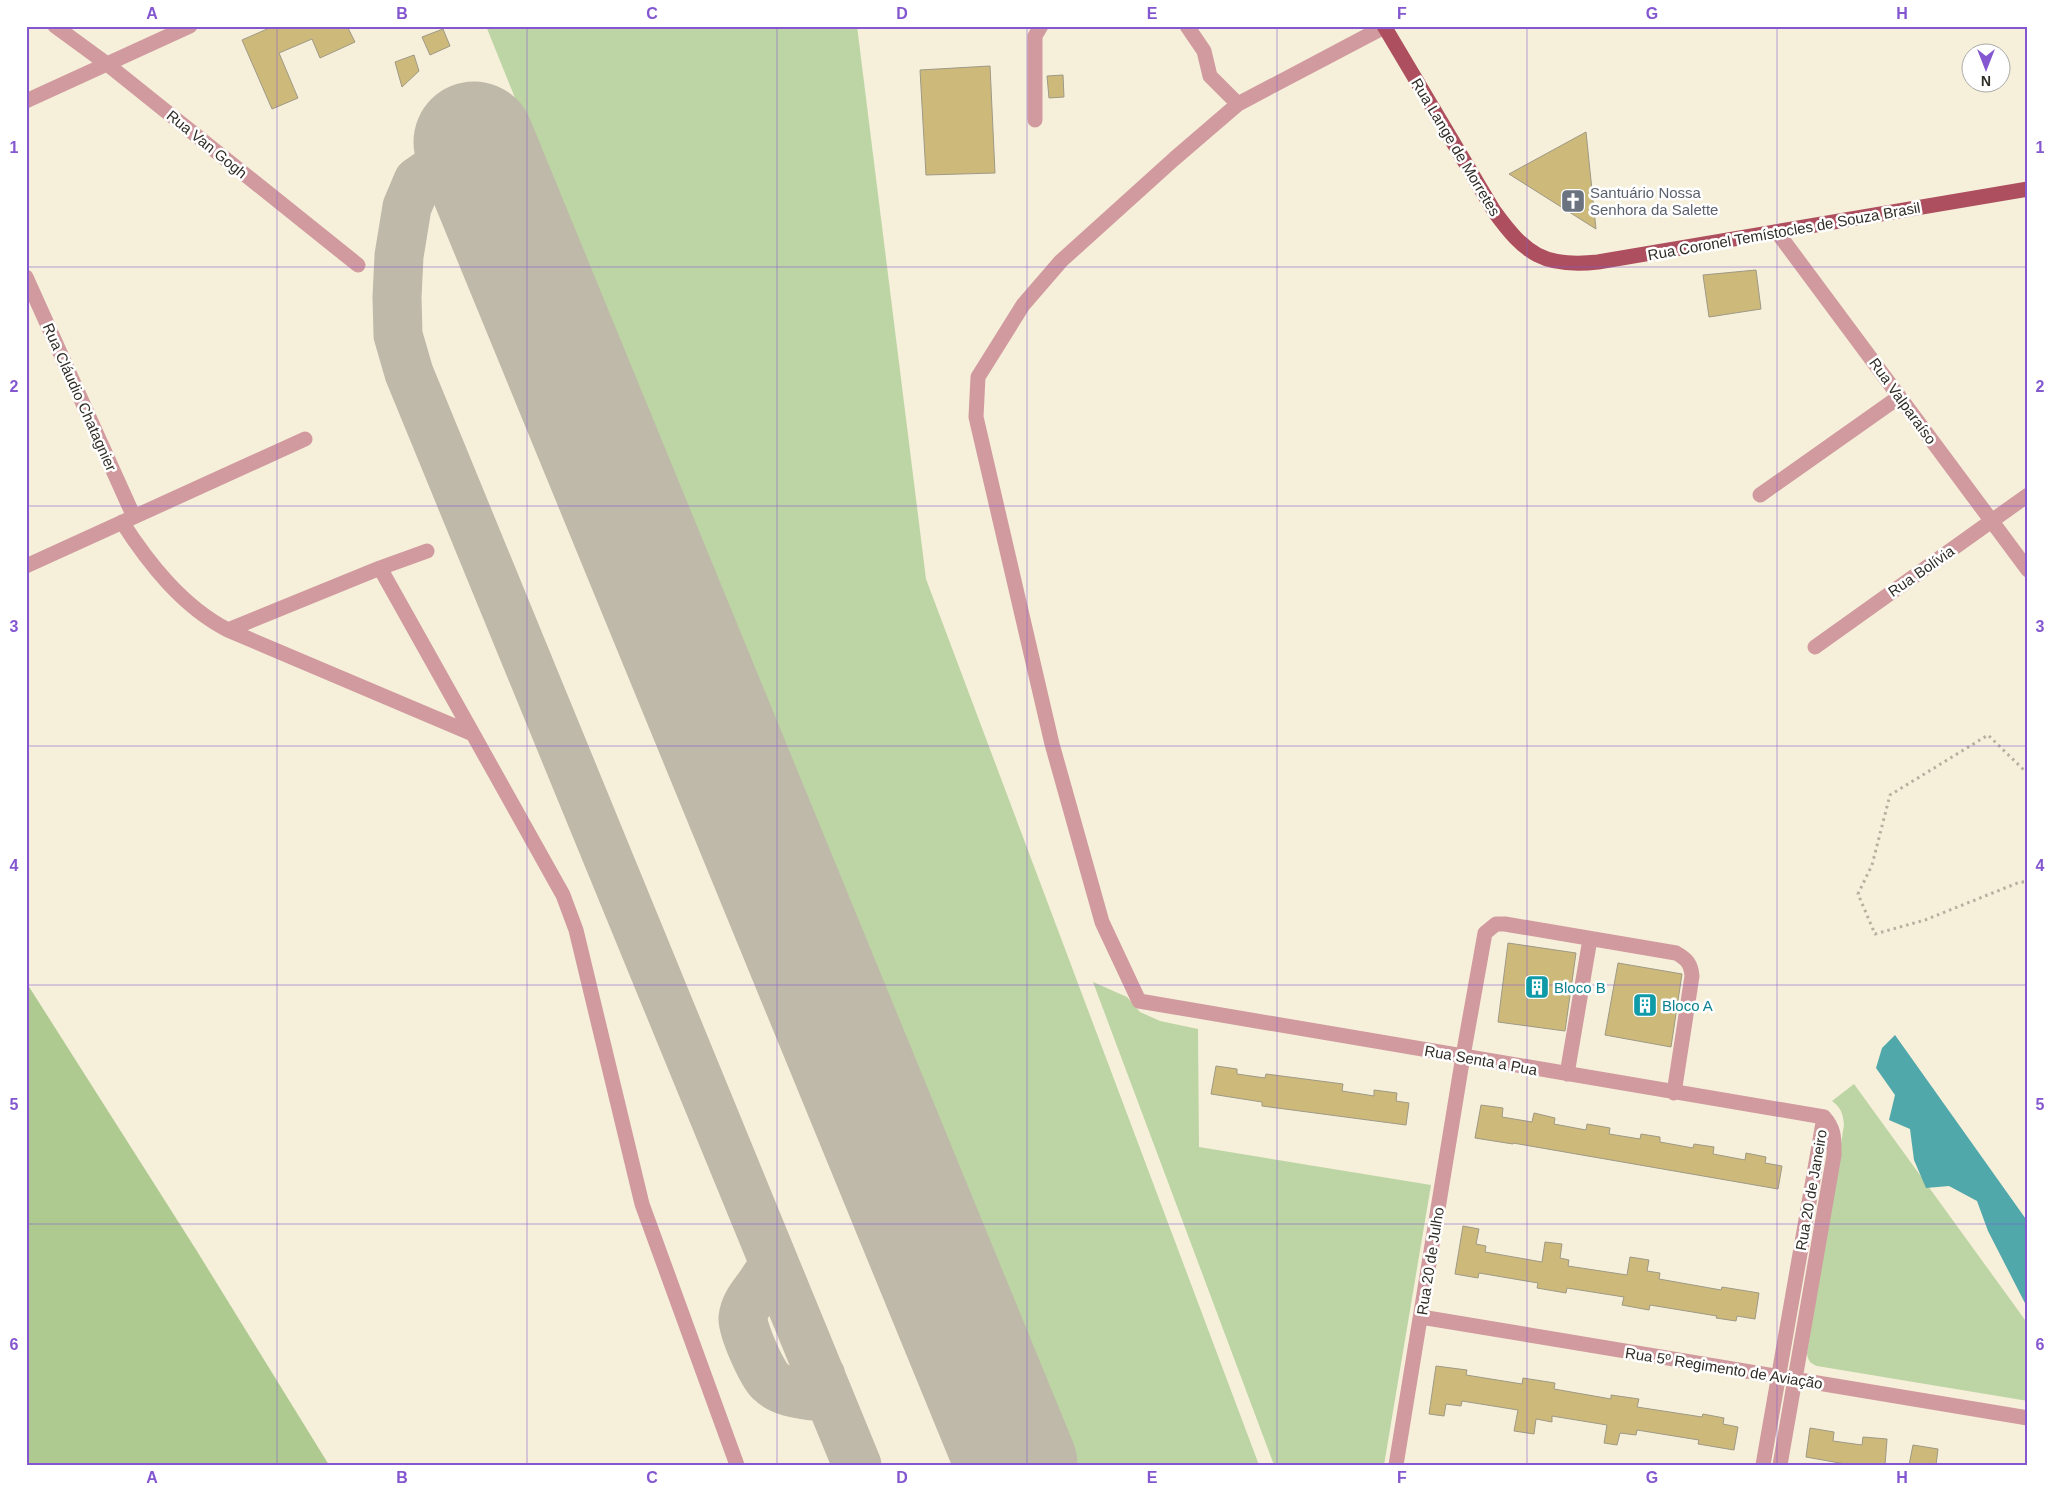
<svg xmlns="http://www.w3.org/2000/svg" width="2054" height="1491" viewBox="0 0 2054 1491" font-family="Helvetica,sans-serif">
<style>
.green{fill:#bdd5a4}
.forest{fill:#aeca90}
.water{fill:#50a8ab}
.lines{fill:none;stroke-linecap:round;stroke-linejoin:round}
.taxiway{stroke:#beb9a8;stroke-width:49}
.runway{stroke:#beb9a8;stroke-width:121}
.building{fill:#cdba7b;stroke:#9f9985}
.path{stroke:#b6b0a0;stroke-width:3;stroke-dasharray:2.5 4;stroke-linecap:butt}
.minor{stroke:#d09a9f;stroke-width:15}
.major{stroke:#ad4f5e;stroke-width:15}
.grid{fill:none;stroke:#8457d0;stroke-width:1;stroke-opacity:0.55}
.labels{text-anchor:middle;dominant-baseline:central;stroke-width:5;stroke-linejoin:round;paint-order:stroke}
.street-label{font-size:15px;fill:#2f2d25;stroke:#fff}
.worship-label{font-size:15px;fill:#5b616d;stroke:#fff;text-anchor:start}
.culture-label{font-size:15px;fill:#0d838f;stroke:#fff;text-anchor:start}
.neatline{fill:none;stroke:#8457d0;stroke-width:2}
.grid-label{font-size:16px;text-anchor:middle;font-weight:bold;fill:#8457d0}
</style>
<rect width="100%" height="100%" fill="#f6efda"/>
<path class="green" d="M486 26H857L926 579 1259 1465H1067Z
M1093 982 1127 997 1140 1012 1160 1021 1198 1029 1199 1147 1431 1185 1384 1465H1274Z
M1854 1084 2028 1324V1401L1817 1366C1810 1363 1808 1361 1807 1353L1844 1125C1843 1113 1841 1108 1832 1101Z"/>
<path class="forest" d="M26 982 195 1248 329 1465H26Z"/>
<path class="water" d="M1895 1035 2028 1222V1309L1988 1231 1977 1201 1949 1186 1926 1188 1914 1160 1910 1129 1889 1120 1895 1095 1876 1068 1882 1048Z"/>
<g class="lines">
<path class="taxiway" d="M474 142 418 181 407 207 399 256 397 297 398 335 409 373 857 1465
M773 1260C771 1266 769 1273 765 1278 757 1292 745 1301 743 1318 742 1329 762 1374 770 1381 781 1392 798 1394 813 1396L818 1387 821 1376"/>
<path class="runway" d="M474 142 1017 1465"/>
</g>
<path class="building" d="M274 26H347L355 42 320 58 312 39 279 53 298 98 272 109 242 40Z
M443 29 450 46 430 55 422 37Z
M414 55 419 71 402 87 395 62Z
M990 66 995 173 926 175 920 70Z
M1063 75 1064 97 1049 98 1047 76Z
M1586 132 1596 229 1509 174Z
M1756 270 1761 309 1709 317 1703 275Z
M1508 943 1576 953 1565 1031 1498 1022Z
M1618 963 1682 974 1671 1047 1605 1035Z
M1216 1066 1237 1069V1074L1265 1078 1266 1074 1343 1084 1342 1091 1374 1096V1090L1397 1093 1396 1101 1409 1103 1406 1125 1262 1106V1102L1211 1094Z
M1481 1105 1503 1108 1502 1117 1532 1122 1534 1113 1555 1118 1554 1124 1586 1130 1587 1124 1610 1128 1609 1134 1640 1139 1641 1134 1660 1137V1142L1693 1148 1694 1144 1714 1147 1713 1154 1745 1160 1746 1153 1766 1157 1765 1163 1782 1166 1778 1189 1513 1143V1144L1475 1138Z
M1463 1226 1479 1229 1476 1244 1486 1246 1485 1252 1542 1262 1545 1242 1562 1244 1560 1258 1569 1260 1568 1266 1627 1275 1630 1257 1649 1260 1647 1271 1660 1273 1659 1279 1721 1290 1722 1287 1759 1293 1755 1319 1737 1316 1736 1321 1716 1318 1717 1316 1650 1305 1649 1310 1622 1305 1624 1297 1567 1288 1566 1293 1537 1288 1538 1283 1479 1273 1478 1278 1455 1274Z
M1436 1366 1467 1370 1466 1375 1522 1384 1523 1378 1555 1383 1554 1389 1611 1399V1395L1639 1399 1637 1407 1702 1417 1703 1414 1724 1418 1723 1424 1738 1427 1734 1450 1698 1444 1699 1440 1637 1430 1636 1435 1620 1433 1617 1445 1604 1443 1607 1425 1552 1416V1422L1536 1419 1534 1434 1514 1431 1518 1410 1462 1401 1461 1406 1446 1404 1444 1416 1429 1414Z
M1810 1428 1834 1432 1833 1441 1862 1445 1863 1437 1887 1439 1885 1465H1851L1806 1457Z
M1913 1445 1938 1449 1936 1465H1909Z"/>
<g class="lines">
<path class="path" d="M2028 774 1988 735 1890 795 1872 865 1858 894 1875 934 1925 920 2020 882H2028"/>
<path class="minor" d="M55 26 107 64 358 265
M1187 26 1204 51 1210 76 1238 104
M1384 27 1238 104 1174 159 1061 261 1023 305 978 377 976 417 1052 744 1102 922 1139 1001 1824 1117
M26 101 190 26
M1035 120V36L1041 26
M1777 232 2028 570
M26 277 134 517
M1760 495 1899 397
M122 522C149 564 183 607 228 630L473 734 563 895 576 930 642 1204 737 1465
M26 566 305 439
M380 568 427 551
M228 630 380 568 473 734
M1815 647 2028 495
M1567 1074 1590 939
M1421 1317 2028 1418
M1396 1465 1463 1056 1485 933 1496 924H1505L1676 953C1687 959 1691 964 1692 976L1674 1093
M1763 1465 1824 1117
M1780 1465 1834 1155C1834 1140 1835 1129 1824 1117"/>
<path class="major" d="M1384 26 1494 211C1525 254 1544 268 1598 262L2028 189"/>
</g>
<path class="grid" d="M277 26V1465M527 26V1465M777 26V1465M1027 26V1465M1277 26V1465M1527 26V1465M1777 26V1465M26 267H2028M26 506H2028M26 746H2028M26 985H2028M26 1224H2028"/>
<defs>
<symbol id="church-square" viewBox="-11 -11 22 22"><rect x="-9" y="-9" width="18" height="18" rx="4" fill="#6b7280" stroke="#fff"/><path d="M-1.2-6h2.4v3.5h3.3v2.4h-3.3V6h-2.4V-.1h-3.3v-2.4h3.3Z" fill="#fff"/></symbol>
<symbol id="building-square" viewBox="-11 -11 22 22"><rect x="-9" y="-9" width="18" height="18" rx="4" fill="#0f9aa8" stroke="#fff"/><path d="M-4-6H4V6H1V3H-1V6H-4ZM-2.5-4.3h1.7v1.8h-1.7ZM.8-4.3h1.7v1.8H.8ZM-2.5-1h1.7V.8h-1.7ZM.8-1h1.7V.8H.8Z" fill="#fff"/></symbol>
</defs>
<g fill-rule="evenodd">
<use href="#church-square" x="1559" y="187" width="28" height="28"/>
<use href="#building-square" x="1523" y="973" width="28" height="28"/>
<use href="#building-square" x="1631" y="991" width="28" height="28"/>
</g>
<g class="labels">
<g class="street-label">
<text transform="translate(207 144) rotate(39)">Rua Van Gogh</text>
<text transform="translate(1456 147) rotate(59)">Rua Lange de Morretes</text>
<text transform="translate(1784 231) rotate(-10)">Rua Coronel Temístocles de Souza Brasil</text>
<text transform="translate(80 397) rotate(66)">Rua Cláudio Chatagnier</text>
<text transform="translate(1903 401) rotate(54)">Rua Valparaíso</text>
<text transform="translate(1921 571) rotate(-35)">Rua Bolívia</text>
<text transform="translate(1481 1060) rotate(10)">Rua Senta a Pua</text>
<text transform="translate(1811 1190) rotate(-80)">Rua 20 de Janeiro</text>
<text transform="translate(1430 1261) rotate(-81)">Rua 20 de Julho</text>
<text transform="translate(1724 1368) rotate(9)">Rua 5º Regimento de Aviação</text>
</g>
<g class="worship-label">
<text x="1590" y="192">Santuário Nossa<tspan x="1590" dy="17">Senhora da Salette</tspan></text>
</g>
<g class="culture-label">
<text x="1554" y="987">Bloco B</text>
<text x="1662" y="1005">Bloco A</text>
</g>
</g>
<rect width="2054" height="1491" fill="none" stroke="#ffffff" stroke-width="55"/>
<g transform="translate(1986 68) rotate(180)"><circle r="24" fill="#ffffff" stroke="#acaba8"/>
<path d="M0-4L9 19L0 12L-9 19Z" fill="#8457d0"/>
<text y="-8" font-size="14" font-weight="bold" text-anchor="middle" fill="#2f2d25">N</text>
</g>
<rect x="28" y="28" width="1998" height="1436" class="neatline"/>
<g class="grid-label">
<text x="152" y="19">A</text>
<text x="402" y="19">B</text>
<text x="652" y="19">C</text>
<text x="902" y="19">D</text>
<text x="1152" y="19">E</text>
<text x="1402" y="19">F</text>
<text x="1652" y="19">G</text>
<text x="1902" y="19">H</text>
<text x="14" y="153">1</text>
<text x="2040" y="153">1</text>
<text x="14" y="392">2</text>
<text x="2040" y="392">2</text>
<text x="14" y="632">3</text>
<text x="2040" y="632">3</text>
<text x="14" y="871">4</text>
<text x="2040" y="871">4</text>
<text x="14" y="1110">5</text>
<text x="2040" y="1110">5</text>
<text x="14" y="1350">6</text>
<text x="2040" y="1350">6</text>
<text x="152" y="1483">A</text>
<text x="402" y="1483">B</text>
<text x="652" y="1483">C</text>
<text x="902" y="1483">D</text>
<text x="1152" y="1483">E</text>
<text x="1402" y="1483">F</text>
<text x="1652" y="1483">G</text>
<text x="1902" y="1483">H</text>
</g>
</svg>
